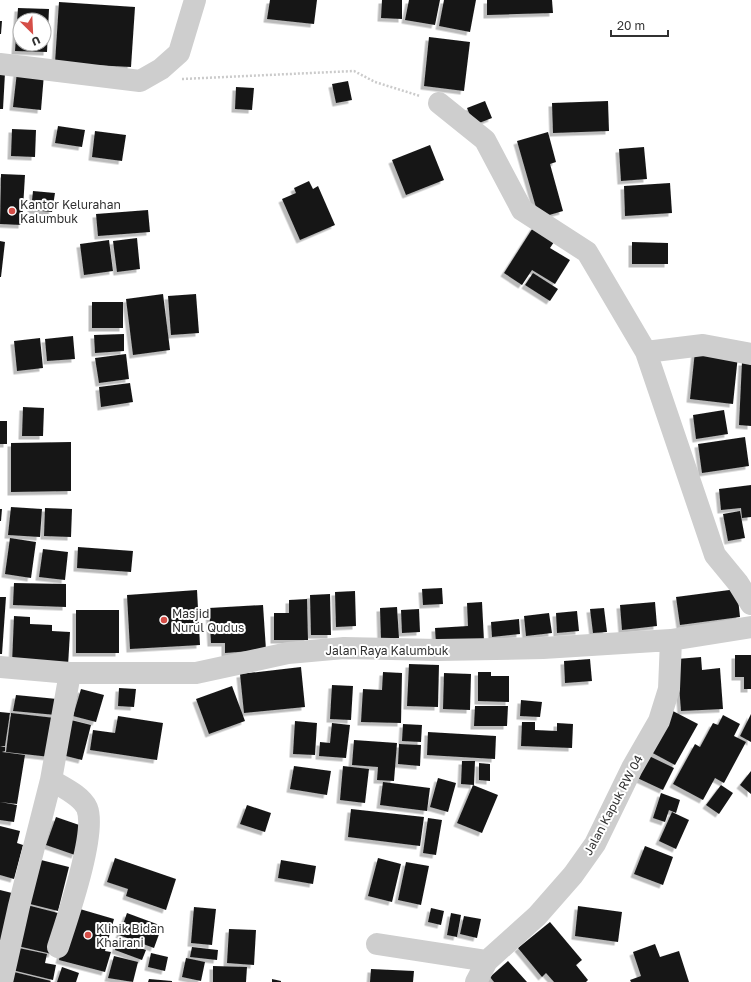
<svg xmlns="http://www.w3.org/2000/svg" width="751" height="982" viewBox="0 0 751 982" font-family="'Golos Text',sans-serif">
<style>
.building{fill:#181818;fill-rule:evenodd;filter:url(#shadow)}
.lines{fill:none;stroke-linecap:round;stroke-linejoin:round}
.path{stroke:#cbcbcb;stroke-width:2.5;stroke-dasharray:2 2;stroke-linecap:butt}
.minor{stroke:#cecece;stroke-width:22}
.poi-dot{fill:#d54e47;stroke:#fff;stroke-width:1.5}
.labels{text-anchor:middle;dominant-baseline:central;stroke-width:4;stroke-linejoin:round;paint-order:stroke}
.poi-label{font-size:12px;fill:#313131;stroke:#fff;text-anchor:start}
.street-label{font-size:12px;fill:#313131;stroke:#fff}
</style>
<defs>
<filter id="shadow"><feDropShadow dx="-3.5" dy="3.5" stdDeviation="0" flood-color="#0004"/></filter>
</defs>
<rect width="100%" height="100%" fill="#fff"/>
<path class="building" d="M270 0H317L314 24 267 19Z
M382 0H402V19L381 18Z
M409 0H440L435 25 405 20Z
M444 0H476L470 32 439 26Z
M487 0H552L553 13 487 15Z
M59 2 135 7 131 67 55 63Z
M18 8 49 9 47 52 15 51ZM20 20H44V44H20Z
M0 21H2L1 34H0Z
M429 37 470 42 464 91 424 86Z
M17 72 44 74 41 110 13 107Z
M0 73H5L3 109H0Z
M348 81 352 100 336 103 332 84Z
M236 87 254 88 252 110 235 109Z
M485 101 492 118 474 125 467 108Z
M608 101 609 131 553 133 552 103Z
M58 126 85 130 82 147 55 143Z
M12 129 36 130 35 157 11 156Z
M95 131 126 135 122 161 92 157Z
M548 132 556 162 550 164 563 211 539 218 517 141Z
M430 145 444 180 406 195 392 160Z
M644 147 647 179 621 181 619 149Z
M1 174 25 175 22 225 0 224Z
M309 181 313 189 318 186 335 225 300 240 282 199 296 193 294 188Z
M670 183 672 213 625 216 624 186Z
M33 191 55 193 52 212 31 210Z
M148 210 150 232 98 236 96 214Z
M534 226 556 239 550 248 570 260 555 284 532 270 522 285 504 273Z
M137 238 140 269 117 272 113 241Z
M109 240 113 271 84 275 80 244Z
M0 241 5 242 1 277H0Z
M632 242 668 243V264H632Z
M533 273 558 289 550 301 525 285Z
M163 294 170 350 133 355 126 299Z
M196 294 199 333 171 335 168 296Z
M92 302H123V328H92Z
M124 334V351L95 353 94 335Z
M73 336 75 359 47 361 45 339Z
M40 338 43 368 17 371 14 341Z
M695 351 738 355 733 404 690 399Z
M126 354 129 379 99 383 95 358Z
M742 362H751V426L739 425Z
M130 383 133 402 101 407 99 387Z
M23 407 44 408 43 436H22Z
M724 410 728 434 696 439 693 415Z
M0 421H7V444H0Z
M745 437 749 466 702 473 698 444Z
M71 442V491L11 492V443Z
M751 485V517L742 518 741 508 721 510 719 489Z
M11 507 42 509 40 537 8 535Z
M45 508 72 509 71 537 44 536Z
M0 509H2L1 521H0Z
M740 511 745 538 728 541 723 514Z
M10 538 36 542 31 578 5 574Z
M78 547 133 551 131 572 77 568Z
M43 549 68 552 65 580 39 577Z
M14 583 66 584V607L13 605Z
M442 588 443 604 423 605 422 589Z
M737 589 740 617 680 625 676 597Z
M197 590 200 645 130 649 127 595Z
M355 591 356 626 336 627 335 592Z
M330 594 331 635H311L310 595Z
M0 597H6L2 654H0Z
M307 599 308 640H274V613H289V600Z
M482 602 484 641 436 644 435 628 468 626 467 603Z
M655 602 657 626 622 630 620 605Z
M263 605 266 650 225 653V643H211L209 608Z
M397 607 399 638 381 639 380 608Z
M604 608 607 632 593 633 590 609Z
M419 609 420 632 402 633 401 610Z
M76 610H119V653H76Z
M577 611 579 631 557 633 556 613Z
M549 613 552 633 526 636 524 616Z
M14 616 30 617V624L52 625V631L70 632 68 666 12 664Z
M519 619 520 634 492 637 491 622Z
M735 655H751V689H744V677H735Z
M701 657 702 670 720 668 723 709 681 711 677 659Z
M590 659 592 681 565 683 564 661Z
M409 664 439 665 438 707 407 706Z
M301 667 305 707 244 713 240 674Z
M383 672 402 673 401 723 361 722 363 689 382 690Z
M478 672H491V676H509V702L478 701Z
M444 673 471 674 470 710 443 709Z
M332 685 353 686 351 720 330 719Z
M232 686 245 721 209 734 196 699Z
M119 688 136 689 134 707 118 706Z
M81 689 104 695 96 722 73 716Z
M16 695 57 699 56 715 13 711Z
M521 700 542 702 540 717 520 716Z
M475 706H508L507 726H474Z
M669 709 698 724 675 765 647 750Z
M0 712 10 713 5 746H0Z
M11 713 55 718 50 757 6 752Z
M751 714V742L740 736Z
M723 715 740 724 734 736 746 742 724 783 715 778 703 800 673 784 695 744 700 747 713 723 718 725Z
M118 716 163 723 157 760 90 750 93 730 115 733Z
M71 720 91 725 82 760 62 755Z
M295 721 317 723 315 755 293 754Z
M522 722H535V730L557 731V723L573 724 572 748 521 746Z
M332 723 350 725 346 758 319 756 320 742 330 743Z
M403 724 422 725 421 742 402 741Z
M428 732 496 736 495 759 427 755Z
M354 740 397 743 394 781 377 780 378 767 352 765Z
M399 744 421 745 420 766 398 764Z
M0 746 5 747V751L2 752 25 755 17 804 0 802Z
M643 753 674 768 663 790 633 776Z
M462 761H475L474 785 461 784Z
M479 763 490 764V781L479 780Z
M294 766 331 771 327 795 290 789Z
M343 766 369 769 365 803 340 800Z
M751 771V794L740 785Z
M438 778 456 783 448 812 430 807Z
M383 782 430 788 427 811 380 805Z
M473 785 498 795 482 833 457 823Z
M721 785 733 793 719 814 706 805Z
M661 793 680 800 676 813 669 810 665 822 653 818Z
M0 802 17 805 14 822 0 820Z
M247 805 271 813 265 832 240 824Z
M351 809 424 817 420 846 348 837Z
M672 812 689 820 676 849 659 841Z
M56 817 85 827 75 855 46 845Z
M428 818 442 820 436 855 423 853Z
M0 826 20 831 17 843 23 845 14 879 0 875Z
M645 846 673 857 663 885 634 874Z
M115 858 176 879 166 910 126 896 128 889 107 882Z
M378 858 401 864 392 902 368 896Z
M41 860 69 867 58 911 30 904Z
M281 860 316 866 313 884 278 878Z
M406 862 429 866 421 905 398 900Z
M0 890 20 895 0 960Z
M23 904 62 914 52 954 13 945Z
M578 906 622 912 618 942 575 936Z
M73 907 114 919 105 951 111 952 105 972 59 960Z
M194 907 216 909 212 945 191 943Z
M431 908 444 911 441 925 428 922Z
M127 913 162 926 154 948 119 935Z
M451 913 461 915 457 937 447 935Z
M464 916 481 919 477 938 460 934Z
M550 922 582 960 576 965 588 980 586 982H554L546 973 542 977 518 948Z
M229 929 256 930 254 965 227 963Z
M118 940 146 950 142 960 115 950Z
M655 944 660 957 679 951 689 982H631L630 980 641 976 633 952Z
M14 947 47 954 45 963 56 965 53 980 8 969Z
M192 947 218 950 217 960 190 957Z
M151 953 168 957 165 971 148 967Z
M114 956 138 962 133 982 108 978Z
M186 958 205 962 201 981 182 977Z
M508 961 527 982H494L490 977Z
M213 966 247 967 246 982H213Z
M62 967 79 973 76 982H57Z
M371 969 414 971 413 982H370Z
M10 971 51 981 50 982H7Z
M149 979 172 981V982H148Z
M272 979 281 981V982H272Z"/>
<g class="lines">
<path class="path" d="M182 79 354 71 375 82 420 96"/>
<path class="minor" d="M0 64 140 81 161 69 179 53 195 0
M439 103 485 140 522 210 587 252 646 352 715 555 738 583 751 604
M646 352 703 345 751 354
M0 667 70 673H196L288 653 344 648 438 650 543 648 671 640 751 627
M51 780C62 787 81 795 87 808 97 833 67 919 58 947
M377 944 487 961
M2 982 19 906 51 780 70 673
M476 982 487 961 537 916 573 875 595 844 632 768 659 721 669 689 671 640"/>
</g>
<g class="poi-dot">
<circle cx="12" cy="211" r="4"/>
<circle cx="164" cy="620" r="4"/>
<circle cx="88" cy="935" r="4"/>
</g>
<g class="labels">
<g class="poi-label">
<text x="20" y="204">Kantor Kelurahan<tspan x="20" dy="14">Kalumbuk</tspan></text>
<text x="172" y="613">Masjid<tspan x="172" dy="14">Nurul Qudus</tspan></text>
<text x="96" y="928">Klinik Bidan<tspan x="96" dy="14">Khairani</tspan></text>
</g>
<g class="street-label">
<text x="387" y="650">Jalan Raya Kalumbuk</text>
<text transform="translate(613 805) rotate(-62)">Jalan Kapuk RW 04</text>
</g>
</g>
<g transform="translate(32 32) rotate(156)"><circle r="19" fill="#ffffff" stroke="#adadad"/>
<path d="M0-3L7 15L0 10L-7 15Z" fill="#d54e47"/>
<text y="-6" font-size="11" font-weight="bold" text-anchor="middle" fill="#313131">U</text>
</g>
<path d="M611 30v6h57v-6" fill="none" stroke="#313131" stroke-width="2"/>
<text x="617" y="30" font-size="12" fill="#313131" stroke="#ffffff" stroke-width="3" paint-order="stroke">20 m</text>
</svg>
